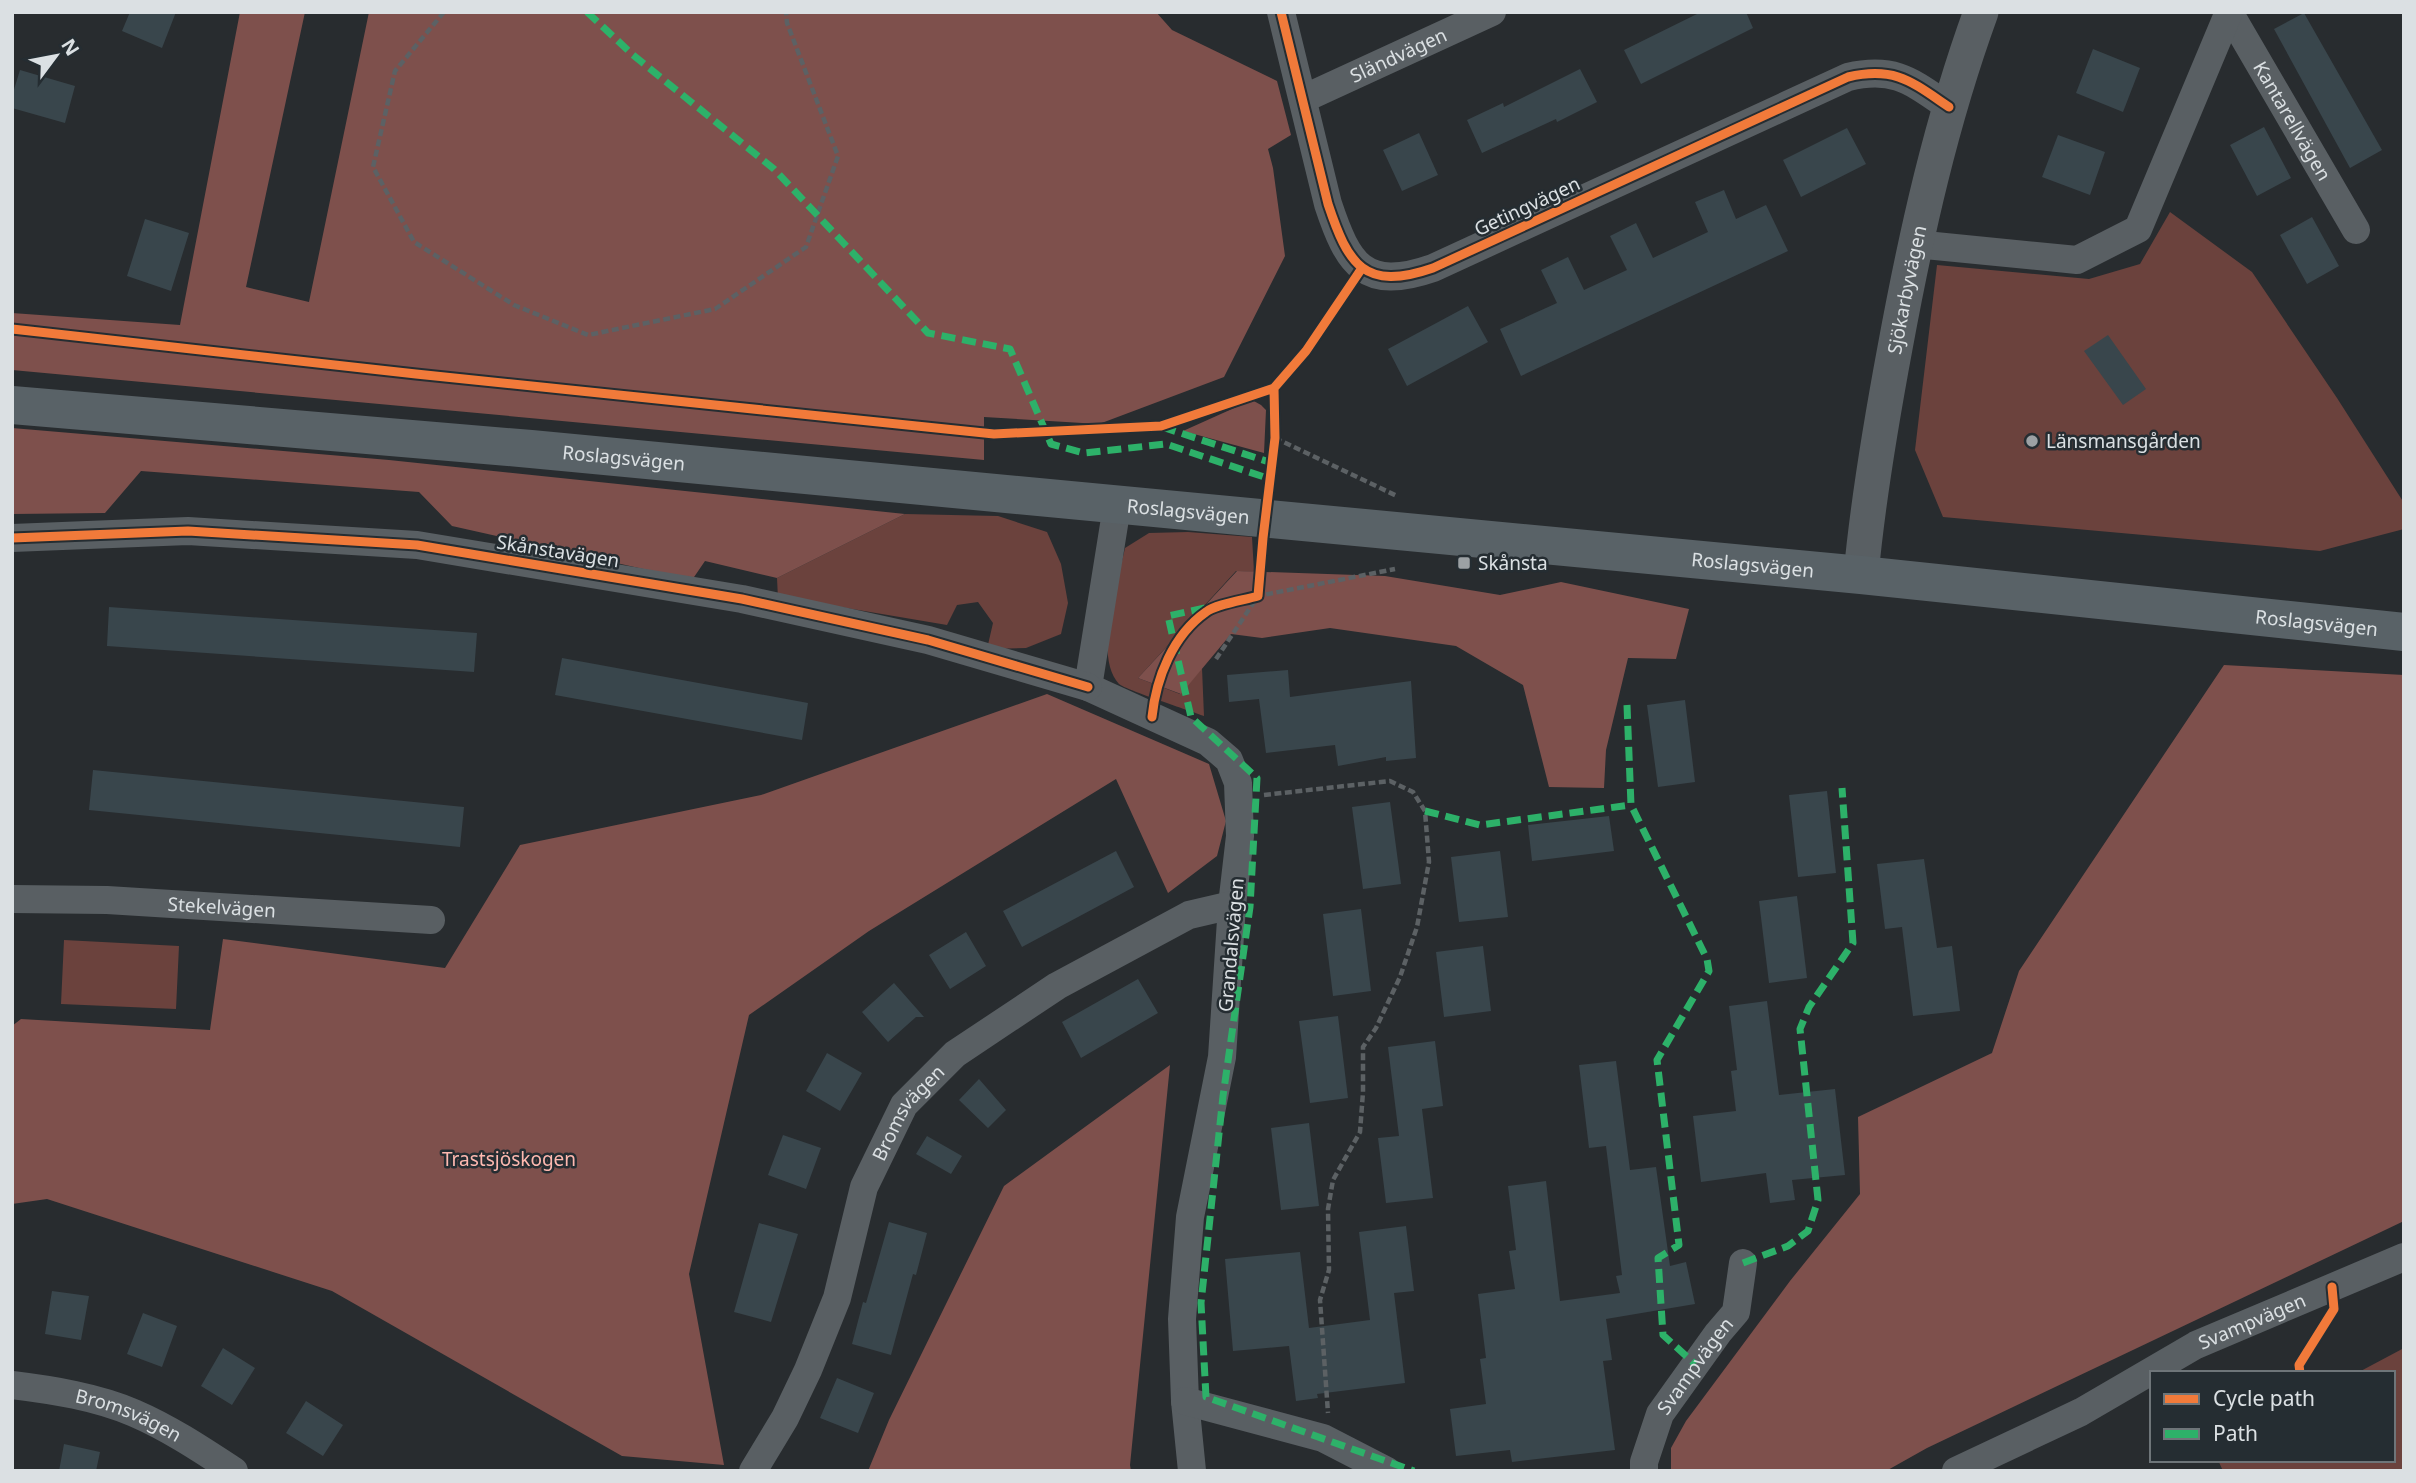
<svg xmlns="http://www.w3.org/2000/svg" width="2416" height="1483" viewBox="0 0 2416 1483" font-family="'Noto Sans',sans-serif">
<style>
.green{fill:#6b423d}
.forest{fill:#7e504c}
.building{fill:#39464c}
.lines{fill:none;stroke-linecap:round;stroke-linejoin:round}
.path{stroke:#5c6164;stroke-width:4.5;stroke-dasharray:7 3.5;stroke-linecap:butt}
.minor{stroke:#595f63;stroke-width:28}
.tertiary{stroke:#595f63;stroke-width:35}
.secondary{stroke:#596267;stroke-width:38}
.quiet{stroke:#2db169;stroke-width:7;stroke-dasharray:14 7;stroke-linecap:butt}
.cycleway-casing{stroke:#252d32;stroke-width:13}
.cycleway{stroke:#f17a3a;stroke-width:9}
.poi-dot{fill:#9ca1a4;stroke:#252d32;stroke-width:2.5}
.labels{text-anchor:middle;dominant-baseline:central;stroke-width:5;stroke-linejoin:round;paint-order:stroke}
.street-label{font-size:19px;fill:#dbe0e3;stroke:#252d32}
.poi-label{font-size:19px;fill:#dbe0e3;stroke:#252d32;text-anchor:start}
.park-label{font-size:19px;fill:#feb9b0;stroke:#252d32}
</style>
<rect width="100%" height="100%" fill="#282c2f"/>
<path class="green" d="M2170 212 2252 272 2337 398 2404 503V529L2320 551 1943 517 1915 450 1937 265 2089 279 2140 264Z
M905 514 998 516 1047 532 1061 564 1068 603 1061 634 1026 648 987 649 993 623 978 602 957 605 947 625 799 600 778 599 777 578Z
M1188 532 1252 537 1254 572 1236 571 1138 678 1180 694 1202 668 1204 716C1191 711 1126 690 1119 684 1093 656 1118 582 1125 548L1149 533Z
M64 940 179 946 176 1009 61 1004Z
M2404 1348V1471H2223L2218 1460H2393V1373H2357Z"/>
<path class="forest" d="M240 12H305L246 287 309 302 369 12H1156L1172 30 1277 81 1291 135 1268 149 1273 168 1285 256 1224 377 1099 424 984 417V460L12 370V313L180 325Z
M1252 400 1261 405 1266 410 1264 453 1183 431Z
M12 428 389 460 905 514 777 578 705 561 692 580 452 526 419 492 141 471 105 513 12 514Z
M1237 571 1385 576 1500 595 1561 582 1689 609 1676 659 1628 658 1606 750 1604 788 1549 787 1523 685 1456 646 1330 628 1262 638 1231 634 1181 694 1138 678Z
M2224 665 2404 675V1221L1927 1448 1886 1471H1671V1448L1686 1421 1790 1281 1860 1194 1858 1117 1992 1053 2019 971Z
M1047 694 1209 764 1226 821 1217 856 1168 893 1116 779 869 931 749 1015 689 1274 724 1465 622 1456 332 1291 47 1199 12 1204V1026L21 1019 210 1030 223 939 445 968 520 845 761 795Z
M1170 1065 1130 1465 1131 1471H868L889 1420 1004 1186Z"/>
<path class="building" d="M130 12H176L162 48 122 31Z
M1701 12H1746L1753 28 1641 84 1624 50Z
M2304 13 2382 150 2350 168 2274 29Z
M2093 49 2140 68 2123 112 2076 93Z
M1580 69 1597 102 1557 122 1556 119 1482 153 1467 120 1503 103 1504 107Z
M20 70 75 86 65 123 12 108V96Z
M2264 127 2291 178 2257 196 2230 145Z
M1847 128 1866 164 1801 197 1783 160Z
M1419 133 1438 175 1402 191 1383 150Z
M2058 135 2105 152 2090 195 2042 177Z
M1724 190 1736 219 1766 205 1788 251 1521 376 1500 329 1557 303 1541 270 1568 257 1584 290 1627 270 1610 236 1636 223 1653 258 1708 232 1695 202Z
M2312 217 2339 266 2307 284 2280 235Z
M145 219 189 233 171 291 127 276Z
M1468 306 1488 342 1407 386 1388 349Z
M2108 335 2146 389 2123 405 2084 351Z
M109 607 477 633 474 672 107 646Z
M562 658 808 703 802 740 555 695Z
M1288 670 1290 697 1411 681 1416 758 1386 761V757L1338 766 1335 745 1266 753 1259 699 1229 702 1227 675Z
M1685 700 1695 782 1658 787 1647 705Z
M93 770 464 807 460 847 89 810Z
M1827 791 1836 873 1798 877 1789 795Z
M1390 802 1401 884 1363 889 1352 807Z
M1609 816 1614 851 1532 861 1528 825Z
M1116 851 1134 887 1022 947 1003 911Z
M1500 851 1508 917 1459 922 1451 857Z
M1924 859 1937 948 1952 946 1960 1011 1913 1016 1902 927 1885 929 1877 864Z
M1797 896 1807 978 1769 983 1759 901Z
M1361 909 1371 991 1333 996 1323 914Z
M966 932 986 966 950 989 929 955Z
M1483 946 1491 1011 1444 1017 1436 952Z
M1138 979 1158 1013 1081 1058 1062 1022Z
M894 983 924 1017H916L888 1042 862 1012Z
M1767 1001 1779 1095 1835 1089 1845 1175 1792 1180 1795 1200 1770 1203 1766 1173 1701 1182 1693 1116 1736 1111 1731 1071 1737 1070 1729 1006Z
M1338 1016 1348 1098 1310 1103 1299 1021Z
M1435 1041 1443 1106 1422 1109 1433 1198 1386 1203 1378 1138 1399 1136 1388 1047Z
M827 1053 862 1073 840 1111 806 1091Z
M1616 1061 1630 1170 1656 1167 1670 1266 1686 1262 1695 1304 1606 1319 1612 1360 1603 1361 1615 1450 1512 1462 1510 1450 1456 1456 1450 1409 1486 1404 1480 1359 1486 1358 1478 1294 1515 1289 1509 1251 1516 1250 1508 1186 1546 1181 1560 1301 1620 1293 1616 1276 1622 1275 1606 1146 1589 1148 1579 1065Z
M979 1079 1006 1110 988 1128 959 1100Z
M1309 1123 1319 1206 1281 1210 1271 1128Z
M783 1135 821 1148 806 1189 768 1175Z
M927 1136 962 1156 951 1174 916 1154Z
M889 1222 927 1233 916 1275 913 1274 891 1355 852 1344 863 1302 866 1303Z
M759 1223 798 1234 771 1322 734 1312Z
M1406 1226 1414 1291 1394 1293 1405 1383 1317 1394 1318 1398 1296 1401 1289 1346 1233 1351 1225 1259 1300 1252 1309 1328 1370 1320 1359 1232Z
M52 1291 89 1296 81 1340 45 1334Z
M143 1313 177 1326 162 1367 127 1354Z
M223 1348 255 1368 232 1405 201 1386Z
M837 1378 874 1393 858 1433 820 1418Z
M306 1401 343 1425 323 1456 286 1433Z
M64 1444 100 1452 96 1471H59Z"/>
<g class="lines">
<path class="path" d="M444 12 395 71 373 167 414 242 514 305 588 335 715 309 806 247 838 156 787 23 786 12
M1275 438 1397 496
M1216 659 1258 596 1395 569
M1264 795 1390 781 1413 792 1425 811 1429 862 1417 927 1400 977 1376 1028 1363 1047V1092L1360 1132 1333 1180 1328 1209 1329 1270 1320 1300 1328 1413"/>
<g class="minor">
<path d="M1281 12 1328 204C1348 264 1364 292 1433 268L1848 77C1895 66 1912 82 1949 107"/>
<path id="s1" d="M2229 12 2356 230"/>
<path id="s2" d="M1303 99 1492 12"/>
<path d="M1915 244 2077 260 2138 229 2229 12"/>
<path d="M1117 506 1088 687 1208 742 1229 760 1238 783 1240 836 1232 905 1222 1057 1190 1217 1182 1319 1185 1401 1192 1471"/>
<path d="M12 538 188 531 417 545 742 599 928 640 1088 687"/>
<path id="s3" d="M12 899 107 900 431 920"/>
<path id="s4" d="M12 1385C53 1390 97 1397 134 1413 169 1428 202 1450 234 1471"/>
<path d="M1185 1401 1323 1438 1387 1471"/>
<path id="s5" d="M753 1471 785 1418 808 1370 837 1298 864 1187 904 1105 955 1054 1057 986 1189 915 1232 905"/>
<path id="s6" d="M1644 1471V1462L1660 1414 1718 1333 1736 1312 1743 1263"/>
<path id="s7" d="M1956 1471 2081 1412 2196 1345 2404 1257"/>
</g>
<path class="tertiary" id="s8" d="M1861 575C1868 499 1881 423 1895 348 1916 234 1941 122 1981 12"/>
<path class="secondary" id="s9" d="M12 405 531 449 1861 575 2404 632"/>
<path class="quiet" d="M587 12 633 55 774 169 928 333 1010 349 1051 444 1084 453 1166 444 1270 479V484
M1162 427 1272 463
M1205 608 1168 616 1191 717 1257 778 1250 907 1223 1096 1201 1303 1206 1397 1414 1471
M1627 705 1631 805 1707 959 1709 971 1657 1060 1679 1245 1658 1258 1663 1335 1695 1364
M1425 811 1480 825 1631 805
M1743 1263 1788 1246 1808 1231 1818 1200 1800 1029 1809 1007 1853 943 1842 788"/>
<defs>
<path id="cycleway" d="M1281 12 1328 204C1348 264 1364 292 1433 268L1848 77C1895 66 1912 82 1949 107
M12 329 416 374 994 434 1161 426 1274 388 1306 351 1362 268
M12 538 188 531 417 545 742 599 928 640 1088 687
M1152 717C1156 678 1173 635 1206 612 1216 604 1245 600 1258 596L1263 538 1275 438 1274 388
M2300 1373 2299 1365 2334 1309 2332 1287"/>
</defs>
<use href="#cycleway" class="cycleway-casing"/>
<use href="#cycleway" class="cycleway"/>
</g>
<g class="poi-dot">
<circle cx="2032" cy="441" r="7"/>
<rect x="1457" y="556" width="14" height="14" rx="3.5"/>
</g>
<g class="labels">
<g class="street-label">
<text stroke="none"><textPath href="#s2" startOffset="105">Sländvägen</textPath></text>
<text stroke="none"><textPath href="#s1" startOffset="126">Kantarellvägen</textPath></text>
<text transform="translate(1527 206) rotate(-25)">Getingvägen</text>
<text stroke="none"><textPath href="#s8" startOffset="289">Sjökarbyvägen</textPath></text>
<text stroke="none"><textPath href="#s9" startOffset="614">Roslagsvägen</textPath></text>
<text stroke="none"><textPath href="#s9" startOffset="1181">Roslagsvägen</textPath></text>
<text transform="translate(558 551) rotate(9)">Skånstavägen</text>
<text stroke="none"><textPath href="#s9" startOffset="1748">Roslagsvägen</textPath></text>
<text stroke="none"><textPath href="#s9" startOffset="2315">Roslagsvägen</textPath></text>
<text stroke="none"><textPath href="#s3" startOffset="210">Stekelvägen</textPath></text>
<text transform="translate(1231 945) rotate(-85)">Grandalsvägen</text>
<text stroke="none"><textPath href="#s5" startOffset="394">Bromsvägen</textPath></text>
<text stroke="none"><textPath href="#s7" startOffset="332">Svampvägen</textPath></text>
<text stroke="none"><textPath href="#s6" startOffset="119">Svampvägen</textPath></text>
<text stroke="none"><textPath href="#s4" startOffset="121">Bromsvägen</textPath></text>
</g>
<g class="poi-label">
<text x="2046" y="441">Länsmansgården</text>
<text x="1478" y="563">Skånsta</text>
</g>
<g class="park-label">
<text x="509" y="1159">Trastsjöskogen</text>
</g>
</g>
<rect width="2416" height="1483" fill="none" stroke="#dbe0e3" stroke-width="28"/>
<rect x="2150" y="1371" width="245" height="91" fill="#252d32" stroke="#6e7579" stroke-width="2"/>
<rect x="2164" y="1394" width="35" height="10" fill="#f17a3a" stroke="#6e7579" stroke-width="2"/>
<text x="2213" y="1406" font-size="21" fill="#dbe0e3">Cycle path</text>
<rect x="2164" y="1429" width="35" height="10" fill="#2db169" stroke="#6e7579" stroke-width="2"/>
<text x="2213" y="1441" font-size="21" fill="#dbe0e3">Path</text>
<g transform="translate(56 56) rotate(58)" stroke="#252d32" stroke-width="5" paint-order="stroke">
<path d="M0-5L12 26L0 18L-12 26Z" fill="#dbe0e3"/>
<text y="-10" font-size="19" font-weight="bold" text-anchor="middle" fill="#dbe0e3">N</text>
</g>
</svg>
